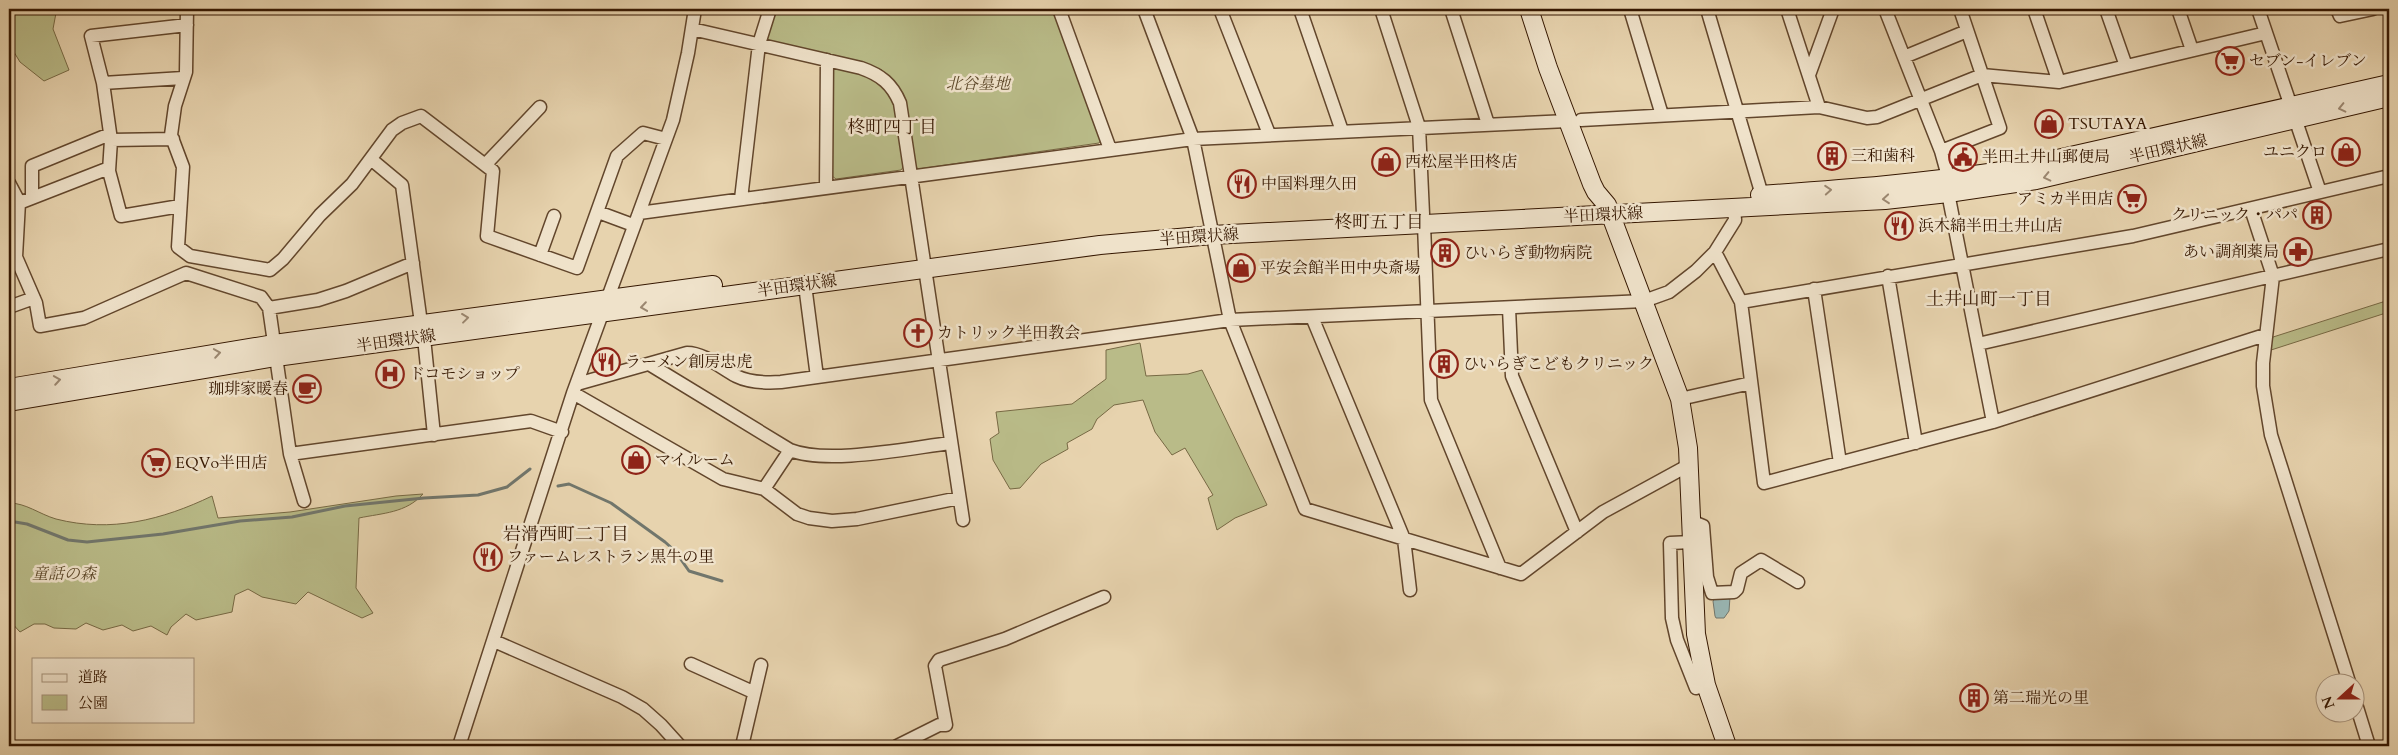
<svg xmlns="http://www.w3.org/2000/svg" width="2398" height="755" viewBox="0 0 2398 755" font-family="Cardo,'Noto Serif JP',serif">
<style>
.green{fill:#b9bb88;stroke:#776944}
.water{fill:#99b6b3;stroke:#71766c}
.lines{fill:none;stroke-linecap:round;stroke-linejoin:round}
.stream{stroke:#71766c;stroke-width:3}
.street-casing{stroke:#62462c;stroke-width:15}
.secondary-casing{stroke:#351701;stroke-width:20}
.street{stroke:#efe2ca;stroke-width:12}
.secondary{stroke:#efe2ca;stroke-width:18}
.oneway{stroke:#9b8770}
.labels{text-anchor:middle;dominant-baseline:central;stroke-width:5;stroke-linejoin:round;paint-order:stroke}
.poi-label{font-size:16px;fill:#351701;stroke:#efe2ca;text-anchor:start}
.park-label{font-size:16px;font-style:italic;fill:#5d482a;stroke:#efe2ca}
.street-label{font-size:16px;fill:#351701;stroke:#efe2ca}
.neighbourhood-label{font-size:18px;fill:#351701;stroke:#efe2ca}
</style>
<rect width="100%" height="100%" fill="#e7d3ae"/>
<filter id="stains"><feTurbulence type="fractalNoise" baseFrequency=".004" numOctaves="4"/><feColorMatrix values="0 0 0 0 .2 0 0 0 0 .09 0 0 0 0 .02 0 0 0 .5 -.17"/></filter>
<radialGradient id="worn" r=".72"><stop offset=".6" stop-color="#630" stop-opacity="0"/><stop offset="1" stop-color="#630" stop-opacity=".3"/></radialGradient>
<path class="green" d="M9 9H63L56 13 53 29 69 70 44 81 20 62 9 44Z
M776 9H1053L1101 140 1099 143 918 169 914 164 897 86 882 70 872 66 769 41 767 38Z
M836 68C849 71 866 72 877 80 902 97 900 139 904 166L901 170 836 179 832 176V70Z
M2389 300V312L2268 351 2270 338Z
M1140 343 1146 376 1188 374 1202 370 1267 505 1235 518 1217 530 1208 498 1213 495 1185 448 1172 455 1155 432 1143 400 1114 405 1097 419 1092 429 1067 443 1068 449 1041 464 1020 488 1010 489 993 460 990 439 999 433 996 412 1072 404 1106 379V350Z
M423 494C406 513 383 513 359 518L356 588 373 613 362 618 308 592 296 604 262 597 248 589 235 595 232 612 196 620 186 614 171 627 167 635 151 626 133 631 122 625 103 630 86 623 76 629 54 628 45 624H34L20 632 9 620V503C26 503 39 514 56 519 111 533 162 520 212 496L218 518 290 512 396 496Z"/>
<path class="water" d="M1717 596 1730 597 1729 611 1724 618H1716L1715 616 1713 601Z"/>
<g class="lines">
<path class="stream" d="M558 486 569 484 611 503 665 542 675 551 689 571 722 581
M9 521 27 524 68 540 87 542 163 534 240 521 292 517 345 506 424 498 478 495 507 487 530 469"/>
<defs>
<path id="street" d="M187 9 186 72 175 106 171 135 183 167 178 247 190 256 270 270 283 259 320 215 352 184 392 130 402 123 421 116 493 171 487 236 577 268 617 156 643 133 666 139
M1059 9 1110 149
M1144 9 1193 139 1230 320 1305 509 1521 574 1603 512 1689 465
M1220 9 1269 134
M1300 9 1342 131
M1381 9 1419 127 1423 214
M1451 9 1488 124
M1630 9 1662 115
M1707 9 1762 195
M1787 9 1819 107
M1885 9 1941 151 1949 180
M2034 9 2059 82
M2106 9 2126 66
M2178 9 2192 50
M2258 9 2320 192
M2337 9 2340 16 2373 9
M692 29 861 68C881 75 892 84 900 103L963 520
M1904 57 1967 31
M1809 75 1833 9
M103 83 183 78
M1581 120 1819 107 1867 118 1877 117 1982 75 2059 82 2266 33
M111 140 173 139
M1941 151 2000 128 1960 9
M372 160 402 185 421 323
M485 165 540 107
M9 183 19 202 16 257 36 303 40 326 84 318 186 273 261 297 269 308 290 454 304 501
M826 188 827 60
M1948 193 1993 422
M32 197V166L110 134
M741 199 759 44 770 9
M180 206 121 216 109 171 111 140 103 83 91 36 187 25
M9 207 109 168
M2251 209 2273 276 2263 363V386L2271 435 2349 682
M598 212 633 225
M639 213 1193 139 1568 121
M1424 225 1431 400 1500 568
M1715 252 1741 302 1764 483 1993 422 2265 335
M540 255 554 216
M1888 276 1916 443
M805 285 817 377
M1814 289 1840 463
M1741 302 2133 236 2389 176
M9 307 34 298
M269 308 318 300 346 291 413 263
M1509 308 1512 376 1577 532
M1312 317 1404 539 1410 590
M424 338 434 435
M1978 344 2389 249
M649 364 790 450C827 465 909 448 951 443
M577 384 687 353C704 353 721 368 736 376 750 383 766 383 781 382L1230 320 1644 301 1669 292 1696 271 1715 252 1735 220 1734 208
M573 393 723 479 764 489 797 514 809 518 832 521 857 519 959 498
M1680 399 1751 383
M290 454 531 421 562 432
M764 489 790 450
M1691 521 1703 526 1707 577 1712 593 1734 592 1737 589 1741 573 1761 560 1798 582
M1692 542 1670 543 1672 618 1677 640 1696 688 1706 685
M494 641 622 697 643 709 661 725 680 746
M691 664 753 692
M2356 704 2369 746
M459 746 573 393 673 120 688 53 695 9
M742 746 761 665
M897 746 939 725H946L935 666 939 660 1005 639 1104 597"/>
<path id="secondary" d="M1529 9 1548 68 1592 184 1596 192 1607 205 1680 399 1688 448 1696 634 1706 685 1727 746
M1760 195C1843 189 1926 183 2009 170L2389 84
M9 388 274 344 713 285
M9 402 276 357 1100 245 1212 235 1885 200 1948 193 2036 180 2389 97"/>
</defs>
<use href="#street" class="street-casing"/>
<use href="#secondary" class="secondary-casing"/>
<use href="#street" class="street"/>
<use href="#secondary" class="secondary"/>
</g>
<defs><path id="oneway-chevron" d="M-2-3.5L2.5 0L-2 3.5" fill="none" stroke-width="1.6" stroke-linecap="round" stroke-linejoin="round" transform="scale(1.25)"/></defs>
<g class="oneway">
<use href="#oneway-chevron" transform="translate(2342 108) rotate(167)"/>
<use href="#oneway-chevron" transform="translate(2047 177) rotate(167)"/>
<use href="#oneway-chevron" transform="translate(1828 190) rotate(-4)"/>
<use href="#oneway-chevron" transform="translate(1886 199) rotate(175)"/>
<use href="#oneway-chevron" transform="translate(644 307) rotate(172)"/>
<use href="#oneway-chevron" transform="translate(465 318) rotate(-7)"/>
<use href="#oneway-chevron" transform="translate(217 353) rotate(-9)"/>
<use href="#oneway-chevron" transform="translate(57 380) rotate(-9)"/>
</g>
<defs>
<symbol id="supermarket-ring" viewBox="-11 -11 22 22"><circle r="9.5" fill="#efe2ca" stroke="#8f2418" stroke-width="1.5"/><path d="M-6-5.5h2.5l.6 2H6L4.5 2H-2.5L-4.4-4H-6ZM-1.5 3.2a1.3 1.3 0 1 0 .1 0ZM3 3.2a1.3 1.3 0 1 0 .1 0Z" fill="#8f2418"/></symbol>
<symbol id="shop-ring" viewBox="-11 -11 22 22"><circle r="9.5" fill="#efe2ca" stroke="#8f2418" stroke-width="1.5"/><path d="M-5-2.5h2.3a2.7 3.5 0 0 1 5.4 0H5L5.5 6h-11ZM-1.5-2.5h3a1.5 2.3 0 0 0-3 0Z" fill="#8f2418"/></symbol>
<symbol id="building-ring" viewBox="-11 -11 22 22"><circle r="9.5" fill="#efe2ca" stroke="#8f2418" stroke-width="1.5"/><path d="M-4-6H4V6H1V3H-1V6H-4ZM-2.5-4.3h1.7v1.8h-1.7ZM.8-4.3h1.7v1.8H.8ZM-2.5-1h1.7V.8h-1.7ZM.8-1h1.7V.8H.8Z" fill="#8f2418"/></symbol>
<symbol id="civic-ring" viewBox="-11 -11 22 22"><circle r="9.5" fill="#efe2ca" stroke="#8f2418" stroke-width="1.5"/><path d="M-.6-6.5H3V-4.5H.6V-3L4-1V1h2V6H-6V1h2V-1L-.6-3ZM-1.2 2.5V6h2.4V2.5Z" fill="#8f2418"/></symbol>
<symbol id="restaurant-ring" viewBox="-11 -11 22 22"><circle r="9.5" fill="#efe2ca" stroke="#8f2418" stroke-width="1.5"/><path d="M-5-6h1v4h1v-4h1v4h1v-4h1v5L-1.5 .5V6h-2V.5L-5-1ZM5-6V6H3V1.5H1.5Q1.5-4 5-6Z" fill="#8f2418"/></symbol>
<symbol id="pharmacy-ring" viewBox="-11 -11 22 22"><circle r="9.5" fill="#efe2ca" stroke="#8f2418" stroke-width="1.5"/><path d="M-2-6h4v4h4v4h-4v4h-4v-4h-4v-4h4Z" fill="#8f2418"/></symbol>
<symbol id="church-ring" viewBox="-11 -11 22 22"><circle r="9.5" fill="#efe2ca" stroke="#8f2418" stroke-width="1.5"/><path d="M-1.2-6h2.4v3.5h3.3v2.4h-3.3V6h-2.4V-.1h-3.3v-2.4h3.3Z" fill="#8f2418"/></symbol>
<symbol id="hospital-ring" viewBox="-11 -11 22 22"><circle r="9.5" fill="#efe2ca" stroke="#8f2418" stroke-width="1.5"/><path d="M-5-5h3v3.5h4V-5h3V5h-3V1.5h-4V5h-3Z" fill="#8f2418"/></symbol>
<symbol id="cafe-ring" viewBox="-11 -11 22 22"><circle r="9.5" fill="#efe2ca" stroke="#8f2418" stroke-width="1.5"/><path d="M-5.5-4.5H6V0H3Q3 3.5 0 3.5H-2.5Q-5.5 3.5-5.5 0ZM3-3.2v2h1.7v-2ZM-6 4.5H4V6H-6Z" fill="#8f2418"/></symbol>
</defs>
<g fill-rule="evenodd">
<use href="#supermarket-ring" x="2214" y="45" width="32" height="32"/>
<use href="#shop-ring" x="2033" y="108" width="32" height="32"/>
<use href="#shop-ring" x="2330" y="136" width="32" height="32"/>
<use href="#building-ring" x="1816" y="140" width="32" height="32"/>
<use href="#civic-ring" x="1947" y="141" width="32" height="32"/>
<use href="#shop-ring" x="1370" y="146" width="32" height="32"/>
<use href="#restaurant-ring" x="1226" y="168" width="32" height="32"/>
<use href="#supermarket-ring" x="2116" y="183" width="32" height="32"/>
<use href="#building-ring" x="2301" y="199" width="32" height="32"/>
<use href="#restaurant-ring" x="1883" y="210" width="32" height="32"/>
<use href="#pharmacy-ring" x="2282" y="236" width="32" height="32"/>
<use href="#building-ring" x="1429" y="237" width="32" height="32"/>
<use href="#shop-ring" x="1225" y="252" width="32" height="32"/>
<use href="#church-ring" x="902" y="317" width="32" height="32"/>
<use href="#restaurant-ring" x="590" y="346" width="32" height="32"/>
<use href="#building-ring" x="1428" y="348" width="32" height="32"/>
<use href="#hospital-ring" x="374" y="358" width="32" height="32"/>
<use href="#cafe-ring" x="291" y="373" width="32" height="32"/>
<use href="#shop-ring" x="620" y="444" width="32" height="32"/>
<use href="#supermarket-ring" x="140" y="447" width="32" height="32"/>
<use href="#restaurant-ring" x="472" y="541" width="32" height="32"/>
<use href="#building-ring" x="1958" y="682" width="32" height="32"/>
</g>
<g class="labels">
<g class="poi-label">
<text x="2249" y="61">セブン-イレブン</text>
<text x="2068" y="124">TSUTAYA</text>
<text x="2327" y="152" text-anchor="end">ユニクロ</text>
<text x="1851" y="156">三和歯科</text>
<text x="1982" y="157">半田土井山郵便局</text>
<text x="1405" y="162">西松屋半田柊店</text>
<text x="1261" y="184">中国料理久田</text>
<text x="2113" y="199" text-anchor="end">アミカ半田店</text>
<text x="2298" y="215" text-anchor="end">クリニック・パパ</text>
<text x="1918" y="226">浜木綿半田土井山店</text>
<text x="2279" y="252" text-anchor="end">あい調剤薬局</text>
<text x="1464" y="253">ひいらぎ動物病院</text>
<text x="1260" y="268">平安会館半田中央斎場</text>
<text x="937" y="333">カトリック半田教会</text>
<text x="625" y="362">ラーメン創房忠虎</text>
<text x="1463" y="364">ひいらぎこどもクリニック</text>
<text x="409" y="374">ドコモショップ</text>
<text x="288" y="389" text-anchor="end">珈琲家暖春</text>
<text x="655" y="460">マイルーム</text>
<text x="175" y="463">EQVo半田店</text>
<text x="507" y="557">ファームレストラン黒牛の里</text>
<text x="1993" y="698">第二瑞光の里</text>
</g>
<g class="park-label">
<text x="978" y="84">北谷墓地</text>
<text x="64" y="574">童話の森</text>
</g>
<g class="street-label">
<text transform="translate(2168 149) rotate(-13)">半田環状線</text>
<text transform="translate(1603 215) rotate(-3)">半田環状線</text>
<text transform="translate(1199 237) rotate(-4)">半田環状線</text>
<text transform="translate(797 286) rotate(-8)">半田環状線</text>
<text transform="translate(396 341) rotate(-8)">半田環状線</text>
</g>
<g class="neighbourhood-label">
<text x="892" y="127">柊町四丁目</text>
<text x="1379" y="222">柊町五丁目</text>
<text x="1989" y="299">土井山町一丁目</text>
<text x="566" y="534">岩滑西町二丁目</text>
</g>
</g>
<rect width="2398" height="755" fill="none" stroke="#e7d3ae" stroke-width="30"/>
<rect x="10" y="10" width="2378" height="735" fill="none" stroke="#351701" stroke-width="2.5"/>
<rect x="15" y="15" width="2368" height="725" fill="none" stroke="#351701"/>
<rect x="32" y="658" width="162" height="65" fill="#efe2ca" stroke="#a5917a"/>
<rect x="42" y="674" width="25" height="8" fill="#efe2ca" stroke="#a5917a"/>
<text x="78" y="682" font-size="15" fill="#351701">道路</text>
<rect x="42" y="695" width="25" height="15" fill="#b9bb88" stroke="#a5917a"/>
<text x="78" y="708" font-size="15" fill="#351701">公園</text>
<g transform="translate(2340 698) rotate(249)"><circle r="24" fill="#efe2ca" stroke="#a5917a"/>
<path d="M0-4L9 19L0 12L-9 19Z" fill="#8f2418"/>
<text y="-8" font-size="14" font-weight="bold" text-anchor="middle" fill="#351701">N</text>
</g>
<rect width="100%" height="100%" filter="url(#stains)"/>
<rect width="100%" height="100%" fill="url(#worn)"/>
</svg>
